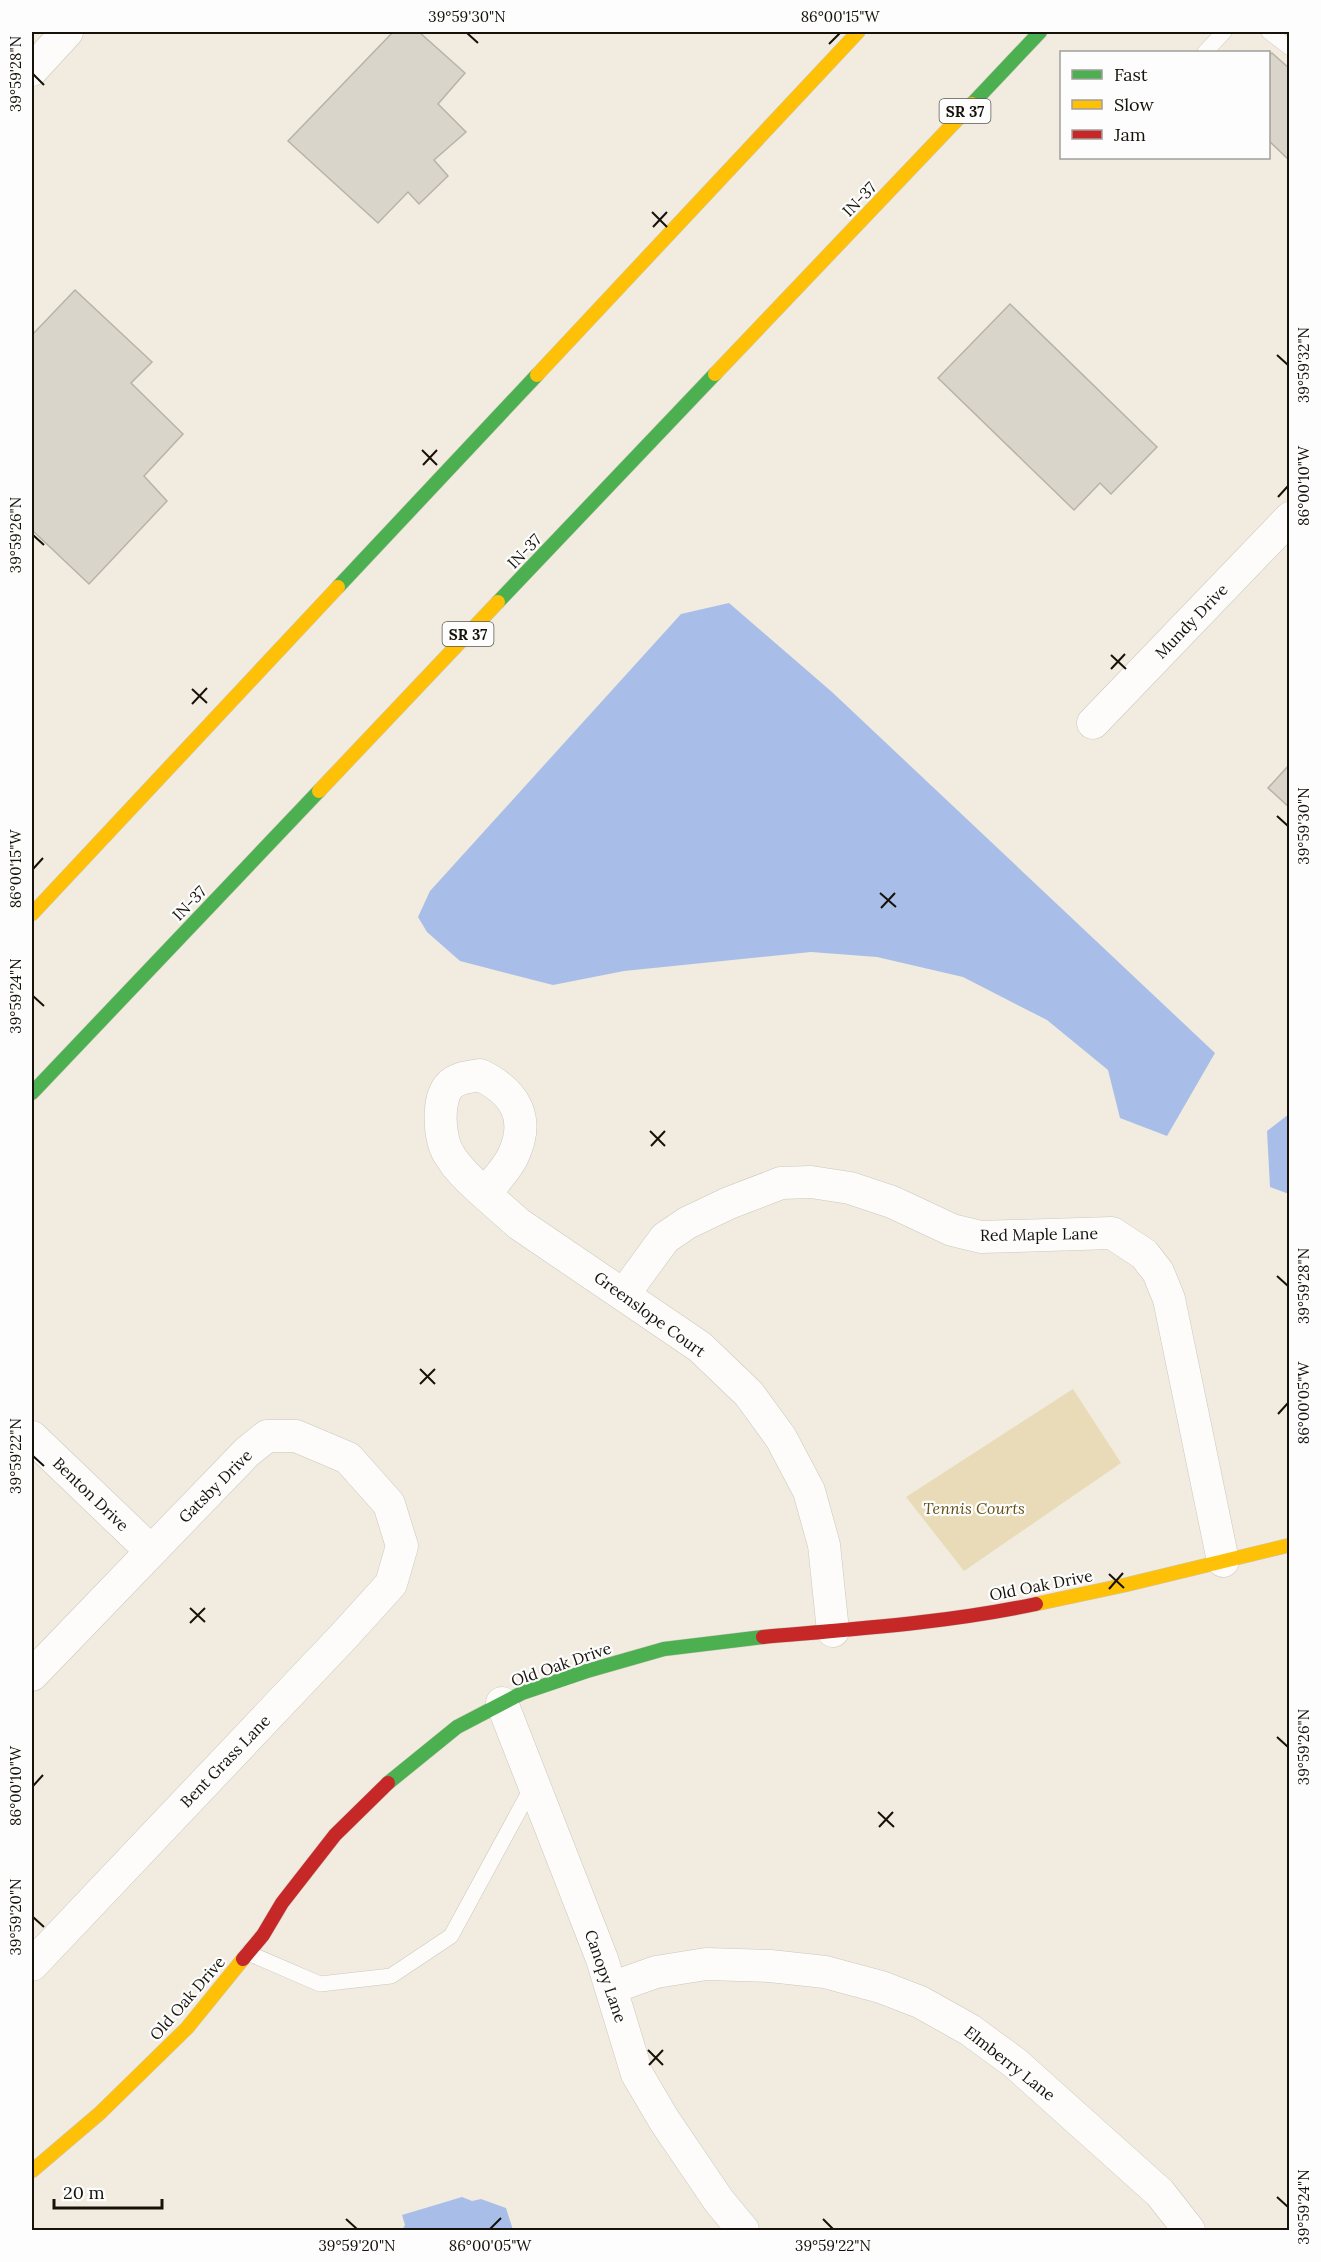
<svg xmlns="http://www.w3.org/2000/svg" width="1321" height="2262" viewBox="0 0 1321 2262" font-family="Lora,serif">
<style>
.green{fill:#e9dbb7}
.water{fill:#a8bee9}
.building{fill:#d9d5ca;stroke:#b7b3a9;stroke-width:1.5}
.lines{fill:none;stroke-linecap:round;stroke-linejoin:round}
.lane-casing{stroke:#cbc7be;stroke-width:16}
.street-casing{stroke:#cbc7be;stroke-width:33}
.fast-casing{stroke:#cbc7be;stroke-width:15}
.slow-casing{stroke:#cbc7be;stroke-width:15}
.jam-casing{stroke:#cbc7be;stroke-width:15}
.lane{stroke:#fdfcfa;stroke-width:15}
.street{stroke:#fdfcfa;stroke-width:32}
.fast{stroke:#4caf50;stroke-width:14}
.slow{stroke:#ffc107;stroke-width:14}
.jam{stroke:#c62828;stroke-width:14}
.ticks{fill:none;stroke:#16120a;stroke-width:2}
.labels{text-anchor:middle;dominant-baseline:central;stroke-width:4.5;stroke-linejoin:round;paint-order:stroke}
.shield{fill:#fdfdfd;stroke:#5b5853;stroke-width:1.5}
.shield-label{font-size:15px;font-weight:bold;fill:#16120a}
.street-label{font-size:16px;fill:#16120a;stroke:#fdfdfd}
.park-label{font-size:16px;font-style:italic;fill:#655115;stroke:#fdfdfd}
.neatline{fill:none;stroke:#16120a;stroke-width:2}
.ticks-label{font-size:15px;text-anchor:middle;fill:#16120a}
</style>
<rect width="100%" height="100%" fill="#f1ecdf"/>
<path class="green" d="M1073 1389 1121 1463 964 1571 906 1497Z"/>
<path class="water" d="M729 603 832 692 1215 1053 1167 1136 1120 1118 1108 1070 1047 1020 963 977 877 957 811 952 624 971 553 985 460 961 427 932 418 917 430 891 681 614Z
M1289 1114V1194L1270 1187 1267 1131Z
M462 2197 472 2201 481 2199 506 2208 513 2230H402L405 2225 402 2215Z"/>
<path class="building" d="M393 32H419L465 73 438 104 466 132 434 160 448 176 419 204 408 192 378 223 288 141Z
M1272 53 1290 69V161L1268 140V56Z
M75 290 152 362 131 383 183 434 144 476 167 501 89 584 32 530V335Z
M1010 304 1157 447 1111 494 1100 483 1074 510 938 378Z
M1290 764V808L1268 788Z"/>
<g class="lines">
<defs>
<path id="lane" d="M1269 32 1290 48
M1205 52 1224 32
M248 1953 320 1984 391 1976 451 1936 533 1785"/>
<path id="street" d="M32 70 67 32
M1093 723 1290 518
M480 1075C515 1092 531 1118 513 1156 507 1169 494 1182 485 1194 472 1182 459 1171 450 1156 439 1141 436 1099 450 1085 458 1077 470 1077 480 1075Z
M485 1194 519 1224 700 1347 749 1394 781 1438 809 1491 824 1545 833 1631
M624 1294 665 1238 687 1223 729 1203 781 1183 811 1182 850 1188 892 1202 952 1230 981 1237 1112 1233 1144 1254 1158 1272 1169 1299 1223 1561
M32 1437 151 1551
M32 1675 247 1452 267 1436H296L348 1458 389 1504 402 1546 391 1584 343 1637 32 1965
M502 1703 602 1959 637 2074 664 2120 719 2201 743 2230
M611 1988 656 1972 706 1964 770 1966 825 1972 881 1987 920 2002 970 2030 1015 2063 1160 2193 1189 2230"/>
<path id="fast" d="M972 104 1040 32
M338 587 537 375
M498 602 715 374
M32 1093 319 791
M388 1783 457 1727 522 1693 587 1671 664 1649 763 1637"/>
<path id="slow" d="M715 374 972 104
M537 375 858 32
M319 791 498 602
M32 914 338 587
M1036 1604 1125 1585 1290 1545
M32 2171 100 2113 187 2028 243 1959"/>
<path id="jam" d="M763 1637C854 1629 946 1623 1036 1604
M243 1959 263 1935 282 1903 335 1835 388 1783"/>
</defs>
<use href="#lane" class="lane-casing"/>
<use href="#street" class="street-casing"/>
<use href="#fast" class="fast-casing"/>
<use href="#slow" class="slow-casing"/>
<use href="#jam" class="jam-casing"/>
<use href="#lane" class="lane"/>
<use href="#street" class="street"/>
<use href="#fast" class="fast"/>
<use href="#slow" class="slow"/>
<use href="#jam" class="jam"/>
</g>
<path class="ticks" d="M467 33 478 43M829 44 840 33M33 74 44 85M652 212 667 227M653 227 667 212M1277 355 1288 365M422 450 437 465M423 465 437 450M1278 497 1288 486M33 535 44 545M1111 655 1126 669M1111 669 1125 654M192 689 207 703M192 704 207 688M1277 816 1288 826M33 869 43 858M880 893 896 907M881 908 895 893M33 996 44 1006M650 1131 665 1146M651 1146 665 1131M1277 1276 1288 1286M420 1369 435 1384M420 1384 435 1369M1278 1414 1288 1403M33 1456 44 1466M1109 1574 1124 1588M1109 1589 1123 1573M190 1608 205 1622M190 1623 205 1608M1277 1737 1288 1747M33 1786 43 1775M878 1812 894 1827M879 1827 893 1812M33 1917 44 1927M648 2050 663 2065M649 2065 663 2050M1277 2197 1288 2207M346 2219 357 2229M823 2219 833 2229M490 2229 501 2218"/>
<g class="labels">
<g class="shield">
<rect x="939.5" y="99" width="51" height="24" rx="4.5"/>
<rect x="442.5" y="622" width="51" height="24" rx="4.5"/>
</g>
<g class="shield-label">
<text x="965" y="111">SR 37</text>
<text x="468" y="634">SR 37</text>
</g>
<g class="street-label">
<text transform="translate(859 199) rotate(-46)">IN-37</text>
<text transform="translate(524 551) rotate(-46)">IN-37</text>
<text transform="translate(1191 621) rotate(-46)">Mundy Drive</text>
<text transform="translate(189 903) rotate(-46)">IN-37</text>
<text transform="translate(1039 1234) rotate(-1)">Red Maple Lane</text>
<text transform="translate(650 1314) rotate(36)">Greenslope Court</text>
<text transform="translate(215 1486) rotate(-45)">Gatsby Drive</text>
<text transform="translate(91 1494) rotate(44)">Benton Drive</text>
<text transform="translate(1041 1585) rotate(-11)">Old Oak Drive</text>
<text transform="translate(561 1664) rotate(-19)">Old Oak Drive</text>
<text transform="translate(225 1761) rotate(-46)">Bent Grass Lane</text>
<text transform="translate(606 1976) rotate(71)">Canopy Lane</text>
<text transform="translate(187 1998) rotate(-49)">Old Oak Drive</text>
<text transform="translate(1010 2063) rotate(38)">Elmberry Lane</text>
</g>
<g class="park-label">
<text x="974" y="1508">Tennis Courts</text>
</g>
</g>
<rect width="1321" height="2262" fill="none" stroke="#fdfdfd" stroke-width="66"/>
<rect x="1060" y="51" width="210" height="108" fill="#fdfdfd" stroke="#a19f9c" stroke-width="1.5"/>
<rect x="1072" y="70" width="30" height="9" fill="#4caf50" stroke="#a19f9c" stroke-width="1.5"/>
<text x="1114" y="81" font-size="18" fill="#16120a">Fast</text>
<rect x="1072" y="100" width="30" height="9" fill="#ffc107" stroke="#a19f9c" stroke-width="1.5"/>
<text x="1114" y="111" font-size="18" fill="#16120a">Slow</text>
<rect x="1072" y="130" width="30" height="9" fill="#c62828" stroke="#a19f9c" stroke-width="1.5"/>
<text x="1114" y="141" font-size="18" fill="#16120a">Jam</text>
<path d="M54 2199v9h108v-9" fill="none" stroke="#16120a" stroke-width="3"/>
<text x="63" y="2199" font-size="18" fill="#16120a" stroke="#fdfdfd" stroke-width="4.5" paint-order="stroke">20 m</text>
<rect x="33" y="33" width="1255" height="2196" class="neatline"/>
<g class="ticks-label">
<text x="467" y="22">39°59'30"N</text>
<text x="840" y="22">86°00'15"W</text>
<text transform="translate(16 74) rotate(-90)" y="5">39°59'28"N</text>
<text transform="translate(1304 365) rotate(-90)" y="5">39°59'32"N</text>
<text transform="translate(1304 486) rotate(-90)" y="5">86°00'10"W</text>
<text transform="translate(16 535) rotate(-90)" y="5">39°59'26"N</text>
<text transform="translate(1304 826) rotate(-90)" y="5">39°59'30"N</text>
<text transform="translate(16 869) rotate(-90)" y="5">86°00'15"W</text>
<text transform="translate(16 996) rotate(-90)" y="5">39°59'24"N</text>
<text transform="translate(1304 1286) rotate(-90)" y="5">39°59'28"N</text>
<text transform="translate(1304 1403) rotate(-90)" y="5">86°00'05"W</text>
<text transform="translate(16 1456) rotate(-90)" y="5">39°59'22"N</text>
<text transform="translate(1304 1747) rotate(-90)" y="5">39°59'26"N</text>
<text transform="translate(16 1786) rotate(-90)" y="5">86°00'10"W</text>
<text transform="translate(16 1917) rotate(-90)" y="5">39°59'20"N</text>
<text transform="translate(1304 2207) rotate(-90)" y="5">39°59'24"N</text>
<text x="357" y="2251">39°59'20"N</text>
<text x="490" y="2251">86°00'05"W</text>
<text x="833" y="2251">39°59'22"N</text>
</g>
</svg>
